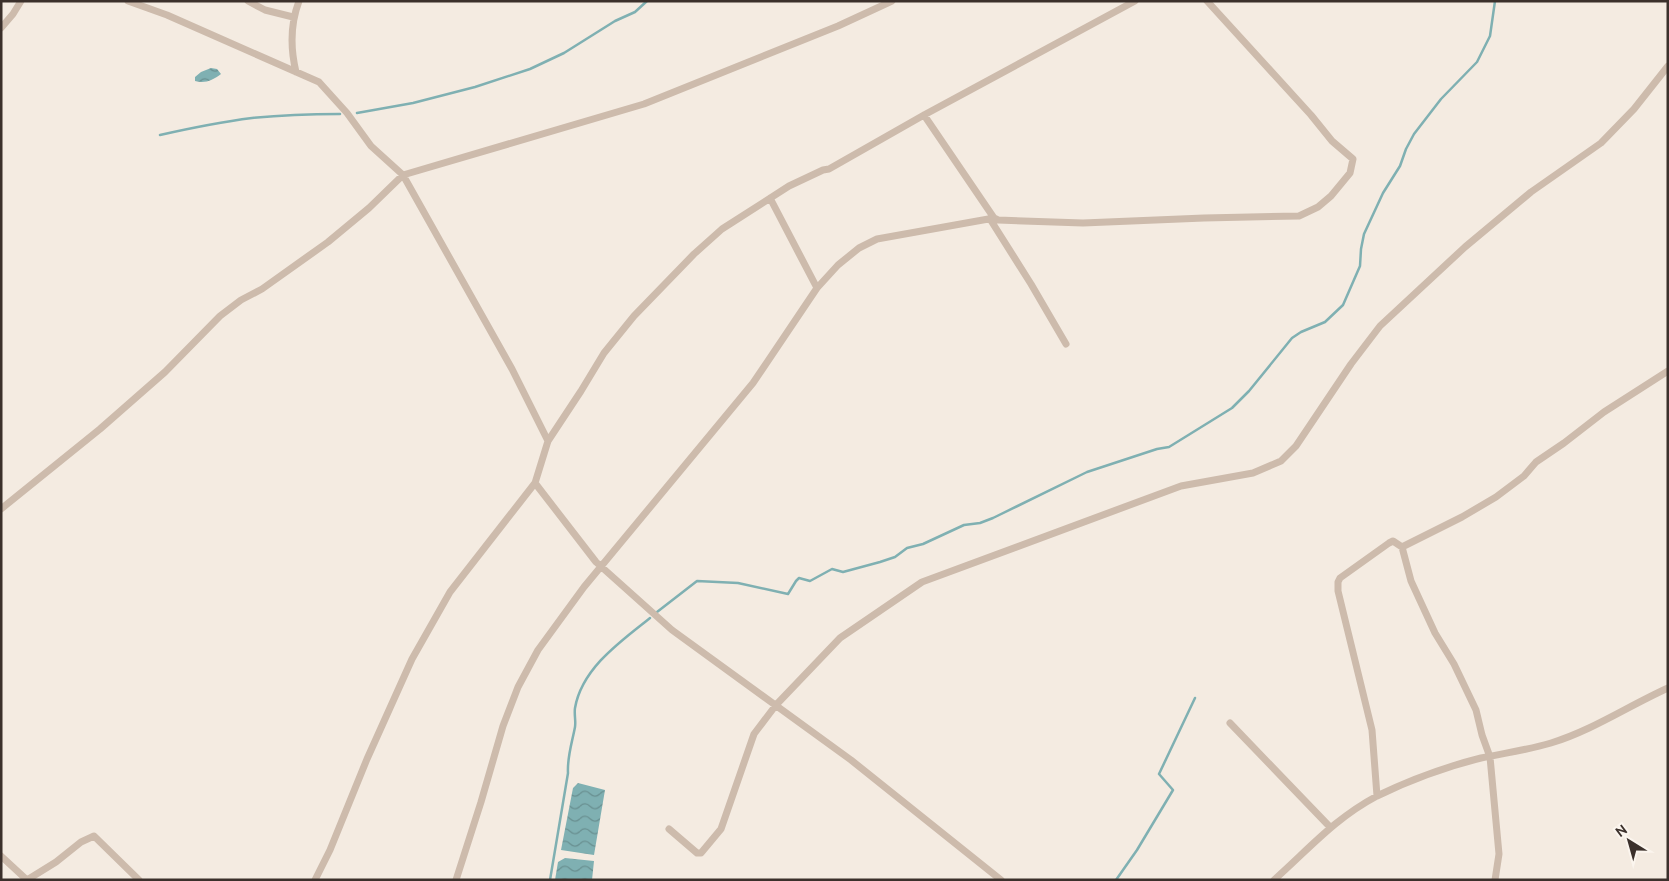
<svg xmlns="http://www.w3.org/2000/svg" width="1669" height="881" viewBox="0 0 1669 881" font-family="Ubuntu,sans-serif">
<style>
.water{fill:url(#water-waves)}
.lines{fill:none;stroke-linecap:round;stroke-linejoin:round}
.stream{stroke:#7fb0b2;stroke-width:2.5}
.street{stroke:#cdbbac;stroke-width:7}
</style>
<defs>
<pattern id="water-waves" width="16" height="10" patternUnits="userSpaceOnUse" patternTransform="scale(1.25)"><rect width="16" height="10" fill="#7fb0b2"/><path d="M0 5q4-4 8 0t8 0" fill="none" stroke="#699091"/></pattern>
</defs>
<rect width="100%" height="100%" fill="#f4ebe1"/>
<path class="water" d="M211 68 217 69 221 74C213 80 205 84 195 81V77L201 72Z
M578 783 605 790 594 855 561 850 573 788Z
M565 858 594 861 592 880H555L558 862Z"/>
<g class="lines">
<path class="stream" d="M357 113 413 103 475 87 530 69 564 53 615 21 635 12 647 1
M160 135C191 128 221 122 252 118 281 115 311 114 340 114
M657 612 697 581 738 583 788 594 796 581 799 578 810 581 832 569 843 572 880 562 895 557 907 548 923 544 964 525 980 523 993 518 1087 472 1157 449 1169 447 1232 408 1249 391 1292 338 1301 332 1325 322 1343 305 1360 266 1361 249 1364 234 1383 193 1400 166 1406 149 1414 134 1441 99 1477 62 1490 36 1495 1
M550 880 568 773C567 757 572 743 575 727 576 721 574 714 575 708 582 668 621 641 650 618
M1116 880 1137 850 1173 790 1159 774 1195 698"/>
<path class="street" d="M128 1 167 15 319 82 347 113 371 146 403 175 512 369 548 441 535 483 596 562 672 630 851 760 1001 880
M248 1 265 10 293 17
M1 28 13 14 21 1
M296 72C290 47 290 25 299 1
M924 115 994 218 998 220 1083 223 1204 218 1299 216 1318 207 1331 196 1350 173 1353 159 1332 141 1311 115 1207 1
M770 198 817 288
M990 219 1031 284 1066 344
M548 441 581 391 604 353 634 316 694 254 722 229 789 186 823 170 829 169 924 115 1135 1
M1 509 100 429 165 372 220 316 241 300 262 289 328 242 369 208 403 175 644 104 838 26 892 1
M1230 723 1330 827
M1377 796 1372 730 1338 591V582L1340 578 1389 543 1393 541 1402 547
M669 829 697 853H701L721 829 754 734 776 705 840 638 922 582 1181 486 1253 473 1281 461 1296 446 1351 364 1380 326 1465 247 1531 192 1601 143 1634 109 1668 66
M1 856 27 880
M27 880 56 862 81 842 94 836 139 880
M315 880 330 850 367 759 412 659 450 592 535 483
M456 880 481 802 503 726 518 687 538 650 584 587 753 383 817 288 838 265 859 248 877 239 994 218
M1274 880C1309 849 1334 819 1377 796 1410 780 1445 767 1481 758 1504 753 1528 750 1551 743 1593 730 1628 706 1668 688
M1495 880 1499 854 1490 757 1482 735 1476 710 1454 664 1435 633 1411 581 1402 547 1462 517 1496 497 1524 476 1536 462 1564 443 1604 412 1668 371"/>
</g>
<rect width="1669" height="881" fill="none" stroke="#3b302b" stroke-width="5"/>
<g transform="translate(1629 841) rotate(323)" stroke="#fbf5ee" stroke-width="4" paint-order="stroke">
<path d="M0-4L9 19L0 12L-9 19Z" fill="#3b302b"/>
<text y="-8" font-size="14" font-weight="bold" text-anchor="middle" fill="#3b302b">N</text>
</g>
</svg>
